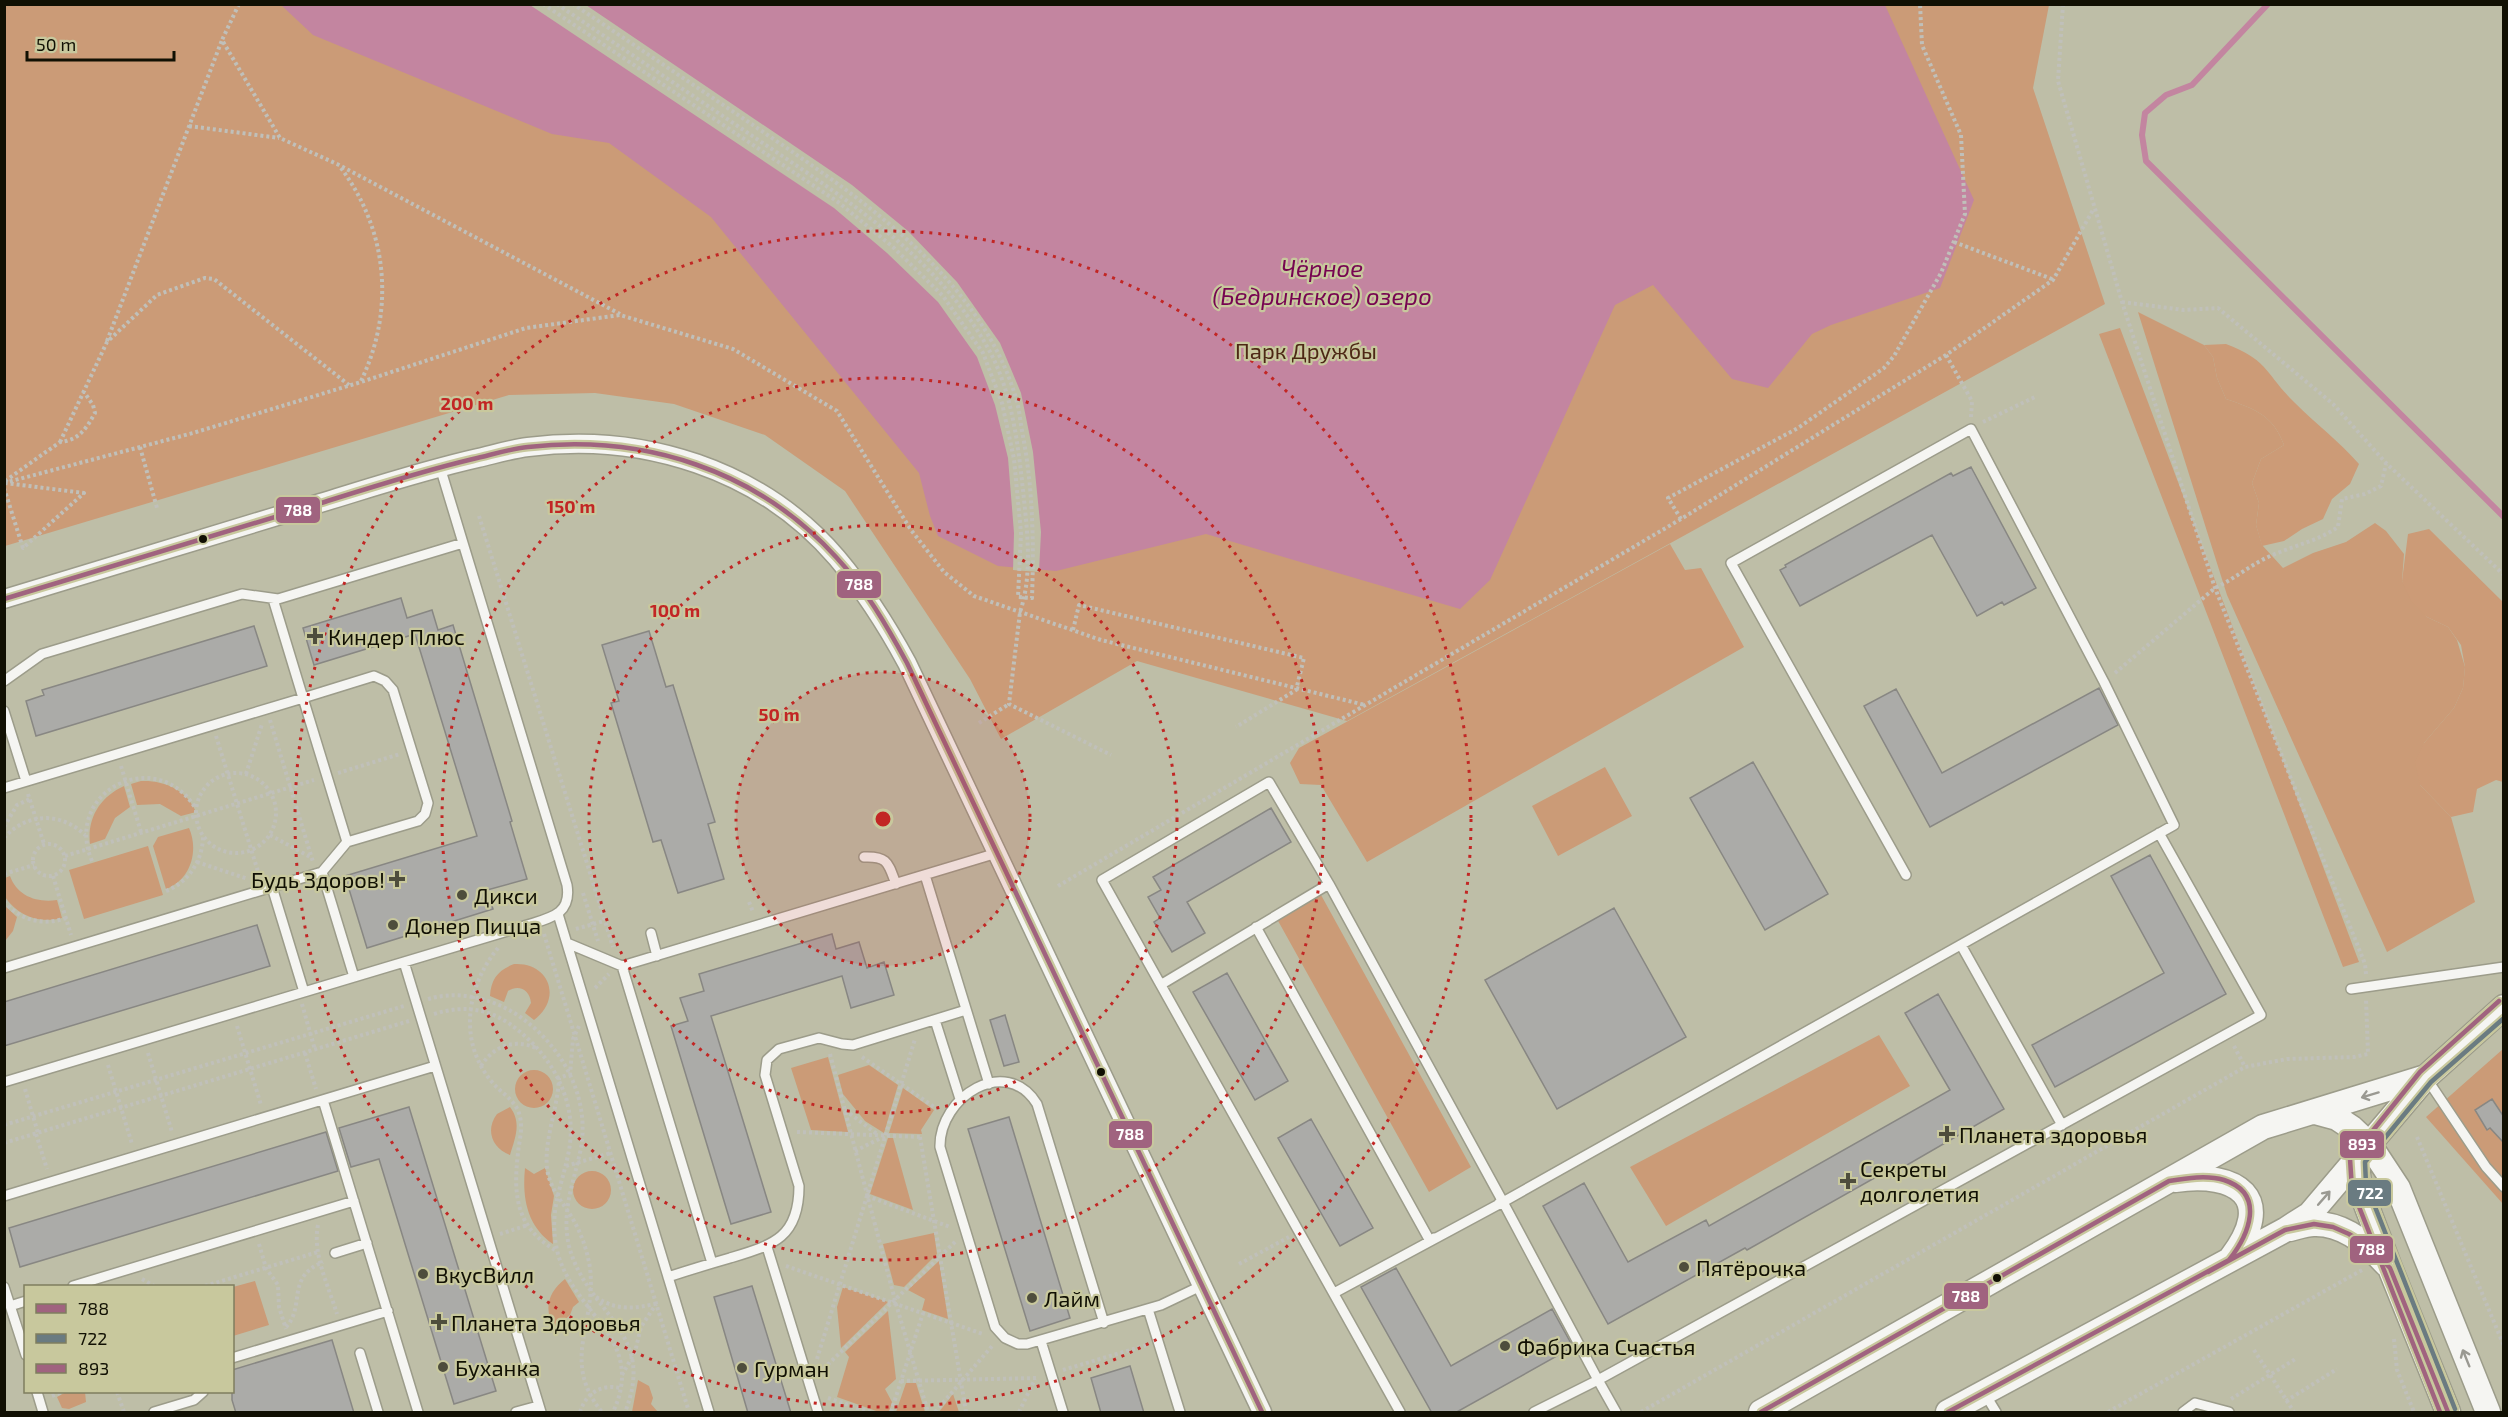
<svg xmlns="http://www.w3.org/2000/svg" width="2508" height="1417" viewBox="0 0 2508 1417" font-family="'Exo 2',sans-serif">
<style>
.green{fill:#cb9b77}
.forest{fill:#cc9b77}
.water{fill:#c385a0}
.pier{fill:#bebea7}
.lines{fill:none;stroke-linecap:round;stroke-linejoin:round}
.stream{stroke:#c385a0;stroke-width:6}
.building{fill:#ababa8;stroke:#888783;stroke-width:1.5}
.service-casing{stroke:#9c9c8a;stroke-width:12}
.minor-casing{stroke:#9c9c8a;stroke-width:21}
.secondary-casing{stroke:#9c9c8a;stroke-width:27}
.path{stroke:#c0c0ba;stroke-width:4;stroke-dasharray:3 3;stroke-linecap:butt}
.service{stroke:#f5f5f2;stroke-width:9}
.minor{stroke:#f5f5f2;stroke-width:18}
.secondary{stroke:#f5f5f2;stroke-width:24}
.bus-1-casing{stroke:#c8c89d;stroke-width:9}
.bus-2-casing{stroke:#c8c89d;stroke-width:9}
.bus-3-casing{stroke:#c8c89d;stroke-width:9}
.bus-1{stroke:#a0637f;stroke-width:4.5}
.bus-2{stroke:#6a7b81;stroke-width:4.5}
.bus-3{stroke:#a0637f;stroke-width:4.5}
.oneway{stroke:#9a9992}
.ring{fill:none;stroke:#c22624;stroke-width:3;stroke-dasharray:3 6}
.bus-dot{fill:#111003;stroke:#c8c89d;stroke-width:2}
.poi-dot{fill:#4e4d3c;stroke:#c8c89d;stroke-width:2}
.labels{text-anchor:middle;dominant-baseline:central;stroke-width:4.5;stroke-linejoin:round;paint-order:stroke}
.park-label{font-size:22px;fill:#4d2815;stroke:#c8c89d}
.poi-label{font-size:22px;fill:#111003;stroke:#c8c89d;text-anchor:start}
.water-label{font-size:24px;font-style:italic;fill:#770451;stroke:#c8c89d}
.centre{fill:#c22624;stroke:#c8c89d;stroke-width:3}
.ring-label{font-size:18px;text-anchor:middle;font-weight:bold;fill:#c22624;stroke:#c8c89d;stroke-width:4.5;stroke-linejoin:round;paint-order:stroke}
.line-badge{stroke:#c8c89d;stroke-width:2}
.badge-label{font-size:16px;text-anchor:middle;font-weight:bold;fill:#fff}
</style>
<rect width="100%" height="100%" fill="#bebea7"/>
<path class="green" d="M5 5H2049L2033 88 2105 304 1347 721 1137 661 1001 739 970 679 845 491 765 435 674 404 595 393 509 395 5 546Z
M2138 312 2204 345 2213 357 2217 378 2226 399C2255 409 2273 415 2284 445L2261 459 2252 483 2259 503 2256 525 2262 545 2283 568 2313 553 2346 542 2375 523 2386 531 2404 554 2402 581 2427 617 2448 627 2457 640 2465 667 2463 688 2454 708 2424 743 2420 785 2451 817 2475 902 2387 952 2227 595Z
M2120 328 2359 962 2343 967 2099 334Z
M1605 767 1632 816 1558 856 1532 806Z
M141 781C164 780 187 790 196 812L181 816 160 804 137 805 131 784Z
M124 786 130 807 115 818 105 839 90 844C87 818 100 797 124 786Z
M189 828C199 850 191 880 166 889L153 846 158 837Z
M148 846 163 895 84 919 69 870Z
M10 876C17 896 37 903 57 900L62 918C39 924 18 916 5 897V878Z
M1321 895 1471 1167 1429 1192 1277 919Z
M5 906 17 917 13 931 5 941Z
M514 964C549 962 563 998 534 1020L525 1013 531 1003C530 990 519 984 508 991L504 1002 490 996C491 979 498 970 514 964Z
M1879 1035 1910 1086 1666 1226 1630 1167Z
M2503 1049V1204L2426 1117Z
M828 1057 848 1132 811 1130 791 1068Z
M869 1065 898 1085 884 1133 865 1121 843 1094 838 1075Z
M515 1089a19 19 0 1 1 38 0a19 19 0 1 1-38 0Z
M903 1088 934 1110 921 1130 922 1134 889 1133Z
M510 1107C522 1123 515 1138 510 1155 492 1148 485 1130 497 1114Z
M888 1138H893L913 1210 870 1194Z
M525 1168 534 1174 545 1168 554 1196 551 1215 553 1244C527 1226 522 1198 525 1168Z
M573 1190a19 19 0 1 1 38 0a19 19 0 1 1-38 0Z
M934 1233 937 1254 904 1287 894 1285 883 1244Z
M939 1261 948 1319 922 1310 925 1299 908 1290Z
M565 1279 579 1302 573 1307 570 1315 555 1329C543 1310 548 1292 565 1279Z
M255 1281 269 1325 233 1336V1287Z
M843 1287 888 1302 841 1348 837 1307Z
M888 1311 896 1379 885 1389 892 1402 889 1412H879L837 1397 849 1357 845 1352Z
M638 1380 649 1386 653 1398 651 1404 658 1412H632Z
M906 1383H916L925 1412H896Z
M66 1392H85L86 1402 69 1409 62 1408 57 1397Z
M953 1394 959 1412H939Z"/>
<path class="forest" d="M2226 344C2269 360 2266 375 2295 403 2316 424 2339 441 2359 464L2350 484 2332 499 2323 519 2302 529 2284 541 2262 546 2256 525 2259 503 2252 483 2261 459 2284 445C2273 415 2255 409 2226 399L2217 378 2213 357 2204 345Z
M2429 529 2503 602V782L2496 780 2477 789 2473 812 2451 817 2420 785 2415 761 2424 743 2454 708 2463 688 2465 667 2461 645 2448 627 2427 617 2411 601 2402 581 2408 534Z
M1670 544 1685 570 1701 568 1744 647 1367 862 1321 785 1300 784 1290 763 1299 748Z"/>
<path class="water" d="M281 5H1885L1974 200 1940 288 1831 325 1812 334 1768 388 1732 379 1653 285 1615 305 1490 580 1460 609 1206 534 1056 571 998 566 938 536 930 516 919 473 711 217 609 143 552 134 313 35Z"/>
<path class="pier" d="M530 5H586L852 185 908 231 957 282 1000 343 1021 393 1033 452 1041 532 1039 572 1013 570 1014 533 1008 458 995 405 977 357 938 302 887 253 834 208Z"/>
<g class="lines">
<path class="stream" d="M2268 4 2192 85 2166 95 2145 113 2142 135 2146 161 2504 517"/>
</g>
<path class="building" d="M1971 467 2036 588 2004 605 2002 602 1977 616 1932 535 1800 606 1780 570 1786 567 1785 565 1951 473 1953 476Z
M401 598 407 618 432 610 438 630 453 625 512 821 510 822 527 879 487 890 493 909 367 948 345 876 477 836 415 634 314 665 303 628Z
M254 626 267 666 36 736 26 701 44 695 42 690Z
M649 631 666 687 673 685 715 822 708 824 724 879 678 893 661 840 653 842 611 703 619 701 602 645Z
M2099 688 2118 725 1930 827 1864 706 1896 689 1942 773Z
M1753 762 1828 894 1765 930 1690 798Z
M1271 808 1291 842 1187 902 1205 933 1172 952 1154 922 1160 918 1148 897 1161 890 1153 877Z
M2150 855 2226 994 2055 1087 2032 1045 2164 973 2111 876Z
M1614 908 1686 1037 1557 1109 1485 980Z
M257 925 270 966 4 1046V1002Z
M832 934 836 949 859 942 867 968 884 962 894 995 851 1008 842 976 711 1016 771 1212 731 1224 671 1026 688 1021 680 998 704 991 699 974Z
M1227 973 1288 1081 1255 1100 1193 992Z
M1938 994 2004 1109 1888 1176 1885 1172 1747 1250 1745 1248 1608 1324 1543 1206 1584 1183 1628 1262 1706 1220 1709 1226 1950 1090 1905 1013Z
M1005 1015 1019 1062 1004 1066 990 1020Z
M2492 1099 2504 1117V1143L2490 1128 2487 1130 2475 1110Z
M409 1107 496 1391 454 1404 379 1159 351 1167 339 1128Z
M1009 1117 1070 1318 1030 1331 968 1129Z
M1311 1119 1373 1228 1340 1246 1278 1138Z
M326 1132 338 1171 20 1267 9 1228Z
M1396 1268 1451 1366 1552 1309 1573 1347 1455 1413H1432L1361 1287Z
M752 1286 791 1413H748L714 1297Z
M332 1340 354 1413H236L232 1400V1370Z
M1130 1366 1144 1413H1101L1091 1378Z"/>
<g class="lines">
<defs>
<path id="service" d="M273 599 303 698 374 676 385 681 393 690 428 803 425 814 418 821 347 842 322 872 272 887 304 992
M4 681 42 654 242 594 278 599 463 543 440 467
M4 711 26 781
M4 788 303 698 347 842
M864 857C888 856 888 863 896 884
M322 872 354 977
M925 875 989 1084
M1329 884 1503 1202
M558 914 709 1412
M1256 927 1430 1241 1434 1238
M651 933 657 956
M567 943 622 966 997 853
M1961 945 2062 1125
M404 962 541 1412
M622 966 712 1263
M4 968 272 887
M1162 984 1329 884 1269 782 1102 880 1400 1412
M2351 989 2504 967
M935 1020 960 1099
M2427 1079 2486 1167 2504 1187
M4 1082 524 926C548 918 572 916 567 885L463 543
M323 1100 418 1412
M4 1196 435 1066
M1499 1203 1503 1202 1598 1380 1534 1412
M767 1247 818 1412
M335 1253 367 1243
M668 1277C689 1270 709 1264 730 1258 773 1245 799 1238 799 1186L765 1075 767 1060 779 1049 819 1038 842 1044 853 1045 966 1010
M73 1286 354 1201
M4 1287 26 1355
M1334 1293 1503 1202 2174 825 2104 682 1971 429 1731 563 1906 875
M10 1306 26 1301
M1148 1309 1180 1412
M1104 1323 1037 1104C1006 1054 939 1097 940 1147L995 1327 1005 1338 1018 1344H1027L1161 1305 1203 1285
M1041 1341 1063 1412
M360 1353 378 1412
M232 1358 388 1311
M37 1392 43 1412
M1985 1394 1996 1412
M154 1412 194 1400 203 1392
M516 1412 538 1406
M1616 1412 1598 1380 2261 1015 2159 833
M2183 1412 2195 1403 2229 1412"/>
<path id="minor" d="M4 599C105 568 206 538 307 507 364 490 420 471 478 458 495 454 512 449 528 447 642 432 761 469 837 558 864 590 887 626 907 663L1262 1412"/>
<path id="secondary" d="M2315 1112 2337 1118 2352 1128 2369 1144 2398 1188 2488 1412
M2357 1160 2359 1186 2390 1268 2448 1412
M2175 1180C2237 1171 2277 1198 2231 1258
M2290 1229C2298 1227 2306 1224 2314 1224 2342 1223 2368 1244 2386 1264
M1761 1412 2263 1127 2426 1077
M1948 1412 2285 1230 2310 1214 2426 1077 2504 1007"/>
</defs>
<use href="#service" class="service-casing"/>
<use href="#minor" class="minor-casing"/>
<use href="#secondary" class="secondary-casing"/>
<path class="path" d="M239 4 222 40 280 138 339 165 620 314
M543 4 838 202 893 247 943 296 983 353 1002 403 1014 459 1021 533 1018 597 1032 598C1034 542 1033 487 1022 431 1020 419 1019 407 1015 395 977 271 848 190 747 121 689 82 631 43 573 4
M557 4C620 47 683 89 745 131 835 192 935 252 989 350 1012 392 1018 444 1023 490 1027 529 1033 574 1020 612L1009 704 1111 755
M2063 4 2058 81 2122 302 2215 588 2365 964 2366 974
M189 126 279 138
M341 168C388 231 395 310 361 381
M1954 242 2052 279
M2122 302 2184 310 2218 308 2333 404 2386 463 2504 575
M107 341 222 40
M1946 355 1972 401 1971 417
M1983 422 2035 397
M60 442 107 342 157 295 205 278 214 279 349 385
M140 447 157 508
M5 481 60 442C79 440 86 429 95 413L93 405 84 392
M4 483 193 433 361 382 526 328 620 315 733 349 837 411 911 530 944 572 974 596 1101 640 1365 705
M4 488 23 548 84 493 5 483
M479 516 613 947
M1681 519 1668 498 1798 428 1884 368 1894 356 1941 273 1965 214 1961 135 1922 45 1920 4
M1073 630 1079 605 1304 658 1296 690 1236 727
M2115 673 2215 588C2234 579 2249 566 2268 557 2292 546 2316 542 2338 527L2342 499 2365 494 2381 486 2386 464
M270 720 313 862
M979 723 1009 704
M216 736 260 878
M121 766 141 832
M338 773 400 754
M196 813a40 40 0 1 1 80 0a40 40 0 1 1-80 0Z
M246 774 262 724
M28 794 44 844
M4 827 17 805 30 799
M270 835 312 858
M4 838C27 812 61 812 85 835
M33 860a16 16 0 1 1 32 0a16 16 0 1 1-32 0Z
M65 856 314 780
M92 861C62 791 157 744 196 809
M197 862 248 879
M4 874 34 865
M53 876 71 935
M1058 886 1681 519 1946 355 2053 280 2093 210
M166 891C189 882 203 860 203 836
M583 893 598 941
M4 901C20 921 44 926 66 918
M749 902 753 912
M576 929 604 921
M544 934 689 1412
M498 948C466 987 458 1042 492 1082 502 1094 517 1101 520 1117 523 1129 519 1142 518 1153 513 1196 516 1228 557 1251
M595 988 609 974
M428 999C459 990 492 998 519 1016 561 1045 590 1095 581 1148 574 1182 561 1211 569 1246 586 1313 658 1331 625 1412
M302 1004 315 1050
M434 1014C466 1004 493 1009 519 1031 556 1061 579 1107 568 1155 560 1193 548 1213 558 1254 575 1315 647 1339 613 1412
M237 1026 261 1105
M579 1026 573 1039 570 1074 559 1078C558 1108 544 1139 547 1168 549 1186 560 1199 569 1213 580 1229 587 1249 590 1268 597 1324 560 1361 602 1412
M2234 1046 2245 1067
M148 1053 172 1132
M305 1053 316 1089
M830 1054 896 1304 928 1412
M862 1057 937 1109
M108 1065 132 1144
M481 1066C494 1045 516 1038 538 1049
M25 1089 38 1133
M845 1110 877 1134
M4 1125 404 1006
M797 1132 922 1137
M36 1134 47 1169
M920 1137 966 1412
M2417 1137 2504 1346
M4 1143 409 1021
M855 1151 885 1136
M566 1166 611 1153
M867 1196 950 1227
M318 1225C312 1254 329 1287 337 1314
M500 1234 528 1225
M259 1244 266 1268 278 1285 279 1307 286 1329
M1239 1264 1289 1237
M786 1266 983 1334
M142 1279 154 1286
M205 1286 318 1252
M596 1297C616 1311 636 1309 658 1303
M286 1327C306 1306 285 1278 323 1262
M2394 1339 2397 1370 2414 1412
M2254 1350 2294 1412
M817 1359 915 1039
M1063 1370 1147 1345
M819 1373 956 1241
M622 1375 635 1352 641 1327 656 1304
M901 1381 1038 1378
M117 1392 124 1412
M52 1396 62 1392
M828 1398 870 1412
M2231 1399 2297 1358
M2286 1401 2337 1369
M580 1412C586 1393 601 1384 620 1388
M891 1412 923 1313
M935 1412 993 1345
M1019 1412 1035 1379
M1641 1412 2245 1067 2287 1059 2354 1057 2368 1054 2366 999
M2108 1412 2364 1269"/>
<use href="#service" class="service"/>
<use href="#minor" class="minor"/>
<use href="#secondary" class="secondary"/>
<defs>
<path id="bus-1" d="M4 599C110 567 216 535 321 503 372 487 422 471 473 459 491 455 509 449 528 447 644 434 757 470 836 557 865 588 887 626 907 663L1262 1412
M2208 1272 2285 1230 2314 1224 2333 1227 2349 1234 2367 1245 2390 1268 2448 1412
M1761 1412 2169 1181C2187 1178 2207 1175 2224 1180 2267 1194 2248 1236 2229 1260L1948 1412"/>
<path id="bus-2" d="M2455 1409 2366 1184 2365 1162 2431 1082 2504 1018"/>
<path id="bus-3" d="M2440 1412 2352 1189 2350 1159 2420 1072 2499 1001"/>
</defs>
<use href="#bus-1" class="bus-1-casing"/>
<use href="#bus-2" class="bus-2-casing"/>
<use href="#bus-3" class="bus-3-casing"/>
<use href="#bus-1" class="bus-1"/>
<use href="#bus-2" class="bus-2"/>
<use href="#bus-3" class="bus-3"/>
</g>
<defs><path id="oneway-shaft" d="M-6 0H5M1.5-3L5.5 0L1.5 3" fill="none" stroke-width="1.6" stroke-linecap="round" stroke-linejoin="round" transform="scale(1.5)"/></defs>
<g class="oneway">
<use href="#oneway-shaft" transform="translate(2370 1095) rotate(163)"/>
<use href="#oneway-shaft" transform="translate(2324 1198) rotate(-49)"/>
<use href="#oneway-shaft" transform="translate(2466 1358) rotate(-112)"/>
</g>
<circle cx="883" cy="819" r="147" fill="#c22624" fill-opacity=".12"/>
<g class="ring">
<circle cx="883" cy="819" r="147"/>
<circle cx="883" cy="819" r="294"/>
<circle cx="883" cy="819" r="441"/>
<circle cx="883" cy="819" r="588"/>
</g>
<g class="bus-dot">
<circle cx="203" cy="539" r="5"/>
<circle cx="1101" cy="1072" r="5"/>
<circle cx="1997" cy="1278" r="5"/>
</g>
<g class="poi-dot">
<path d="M312 627h6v6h6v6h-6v6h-6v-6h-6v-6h6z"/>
<path d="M394 870h6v6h6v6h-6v6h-6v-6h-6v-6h6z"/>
<circle cx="462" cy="895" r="6"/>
<circle cx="393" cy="925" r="6"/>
<path d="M1944 1125h6v6h6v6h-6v6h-6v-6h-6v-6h6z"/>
<path d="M1845 1172h6v6h6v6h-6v6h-6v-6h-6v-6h6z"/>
<circle cx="1684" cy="1267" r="6"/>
<circle cx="423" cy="1274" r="6"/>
<circle cx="1032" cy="1298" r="6"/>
<path d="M436 1313h6v6h6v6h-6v6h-6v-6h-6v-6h6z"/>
<circle cx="1505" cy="1346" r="6"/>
<circle cx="443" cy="1367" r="6"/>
<circle cx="742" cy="1368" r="6"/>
</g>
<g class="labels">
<g class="park-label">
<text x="1306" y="350">Парк Дружбы</text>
</g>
<g class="poi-label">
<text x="328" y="636">Киндер Плюс</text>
<text x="385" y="879" text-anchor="end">Будь Здоров!</text>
<text x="474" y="895">Дикси</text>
<text x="405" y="925">Донер Пицца</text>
<text x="1959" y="1134">Планета здоровья</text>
<text x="1860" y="1168">Секреты<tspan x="1860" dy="25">долголетия</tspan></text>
<text x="1696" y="1267">Пятёрочка</text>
<text x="435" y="1274">ВкусВилл</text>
<text x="1044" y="1298">Лайм</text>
<text x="451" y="1322">Планета Здоровья</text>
<text x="1517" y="1346">Фабрика Счастья</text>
<text x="455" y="1367">Буханка</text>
<text x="754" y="1368">Гурман</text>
</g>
<g class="water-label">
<text x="1322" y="267">Чёрное<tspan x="1322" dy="28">(Бедринское) озеро</tspan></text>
</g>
</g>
<circle cx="883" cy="819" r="9" class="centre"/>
<g class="ring-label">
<text x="467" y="410">200 m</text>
<text x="571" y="513">150 m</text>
<text x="675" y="617">100 m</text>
<text x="779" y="721">50 m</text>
</g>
<g class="line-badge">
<rect x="275" y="496" width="46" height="28" rx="6" fill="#a0637f"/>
<rect x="836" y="570" width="46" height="29" rx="6" fill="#a0637f"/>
<rect x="1108" y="1120" width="45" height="29" rx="6" fill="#a0637f"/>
<rect x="2339" y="1130" width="46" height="29" rx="6" fill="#a0637f"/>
<rect x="2347" y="1179" width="45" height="28" rx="6" fill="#6a7b81"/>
<rect x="2349" y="1235" width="45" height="29" rx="6" fill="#a0637f"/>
<rect x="1943" y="1282" width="46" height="28" rx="6" fill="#a0637f"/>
</g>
<g class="badge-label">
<text x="298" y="516">788</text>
<text x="859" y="590">788</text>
<text x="1130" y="1140">788</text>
<text x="2362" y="1150">893</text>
<text x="2370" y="1199">722</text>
<text x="2371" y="1255">788</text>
<text x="1966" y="1302">788</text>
</g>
<rect width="2508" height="1417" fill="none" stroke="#111003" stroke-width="12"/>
<rect x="24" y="1285" width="210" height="108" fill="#c8c89d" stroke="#7f7e5f" stroke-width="1.5"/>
<rect x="36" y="1304" width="30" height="9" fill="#a0637f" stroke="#7f7e5f" stroke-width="1.5"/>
<text x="78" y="1315" font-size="18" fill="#111003">788</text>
<rect x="36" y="1334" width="30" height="9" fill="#6a7b81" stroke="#7f7e5f" stroke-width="1.5"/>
<text x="78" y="1345" font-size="18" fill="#111003">722</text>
<rect x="36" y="1364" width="30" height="9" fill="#a0637f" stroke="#7f7e5f" stroke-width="1.5"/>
<text x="78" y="1375" font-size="18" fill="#111003">893</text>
<path d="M27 51v9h147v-9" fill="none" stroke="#111003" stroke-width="3"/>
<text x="36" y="51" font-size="18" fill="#111003" stroke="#c8c89d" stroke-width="4.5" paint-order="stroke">50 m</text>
</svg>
